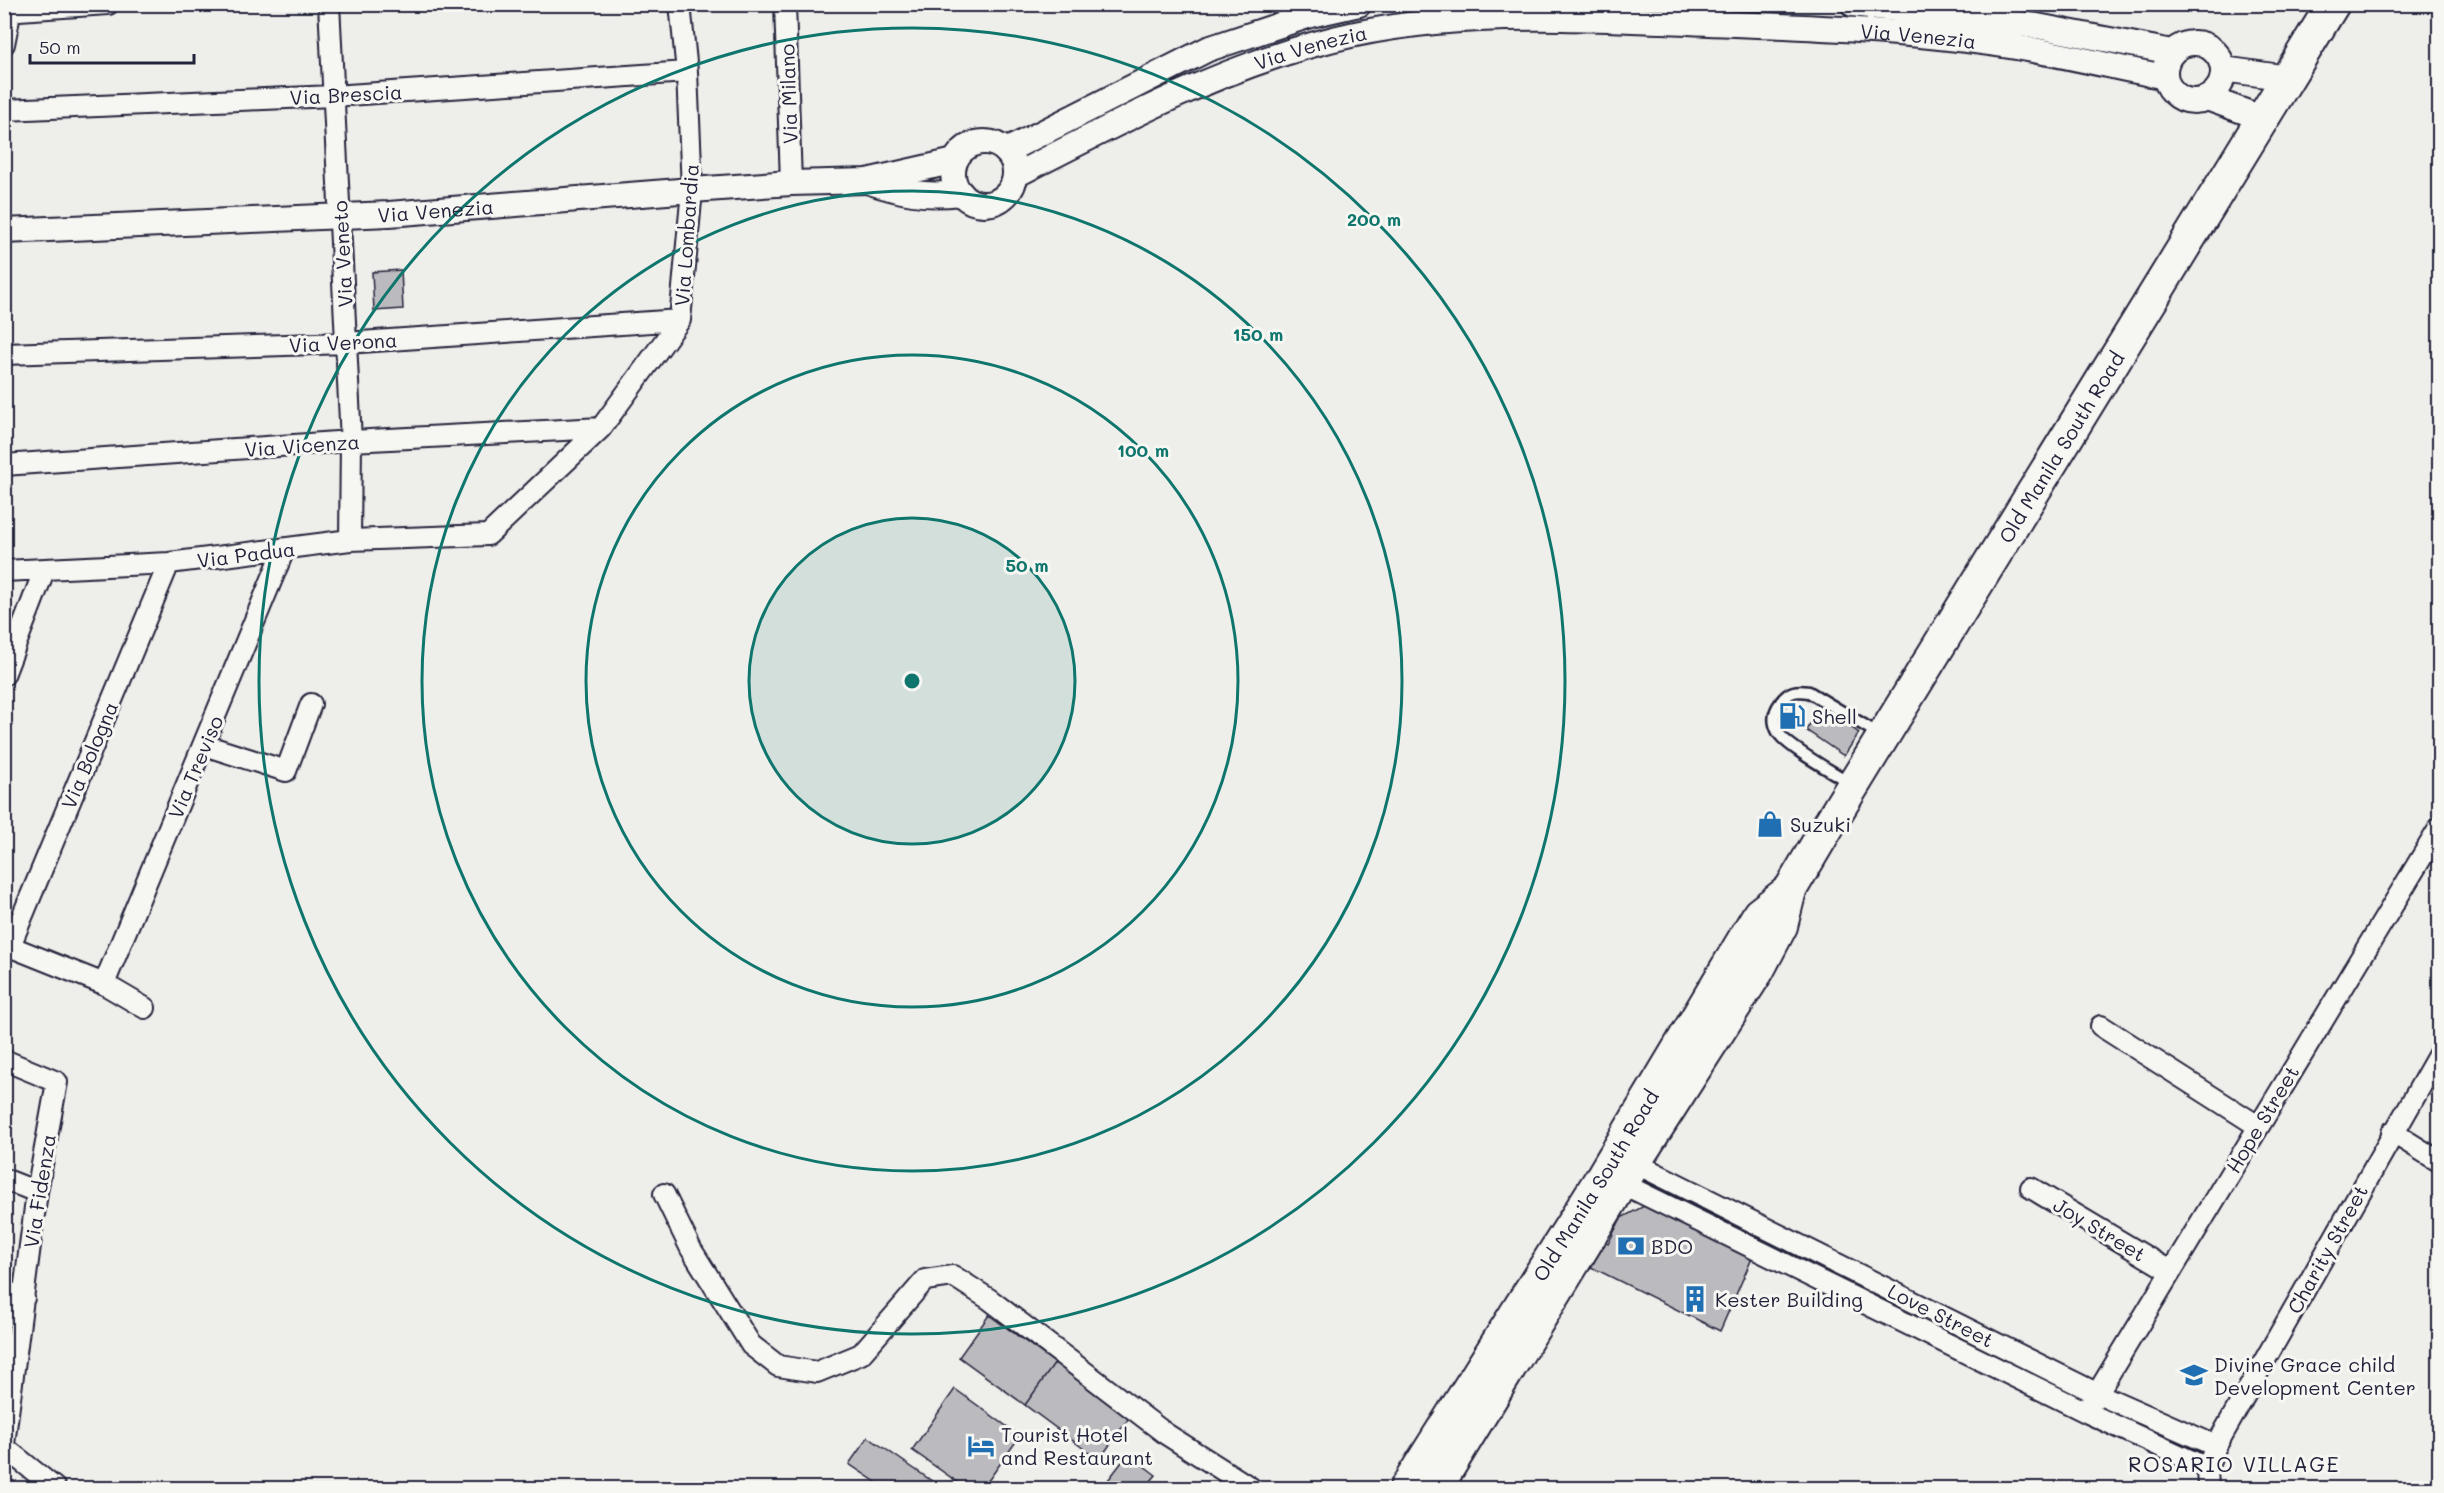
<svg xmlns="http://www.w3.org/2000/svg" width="2444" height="1493" viewBox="0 0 2444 1493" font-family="Mali,sans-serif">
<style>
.building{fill:#bbbbbf;stroke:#22223b;stroke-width:1.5}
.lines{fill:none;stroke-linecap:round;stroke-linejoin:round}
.service-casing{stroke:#22223b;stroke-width:15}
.minor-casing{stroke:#22223b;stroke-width:24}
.tertiary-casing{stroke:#22223b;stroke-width:28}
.primary-casing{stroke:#22223b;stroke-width:36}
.service{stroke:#f6f6f2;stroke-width:10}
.minor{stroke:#f6f6f2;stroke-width:20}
.tertiary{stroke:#f6f6f2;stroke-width:24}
.primary{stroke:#f6f6f2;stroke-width:32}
.ring{fill:none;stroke:#0f766e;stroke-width:3}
.labels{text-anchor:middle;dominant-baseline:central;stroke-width:6;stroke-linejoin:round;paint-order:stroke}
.street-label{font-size:20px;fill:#22223b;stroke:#f6f6f2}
.poi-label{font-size:20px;fill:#22223b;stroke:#f6f6f2;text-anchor:start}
.neighbourhood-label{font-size:21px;letter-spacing:1.5px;fill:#22223b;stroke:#f6f6f2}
.centre{fill:#0f766e;stroke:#f6f6f2;stroke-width:3}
.ring-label{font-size:18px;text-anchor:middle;font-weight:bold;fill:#0f766e;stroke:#f6f6f2;stroke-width:6;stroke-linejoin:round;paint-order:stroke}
</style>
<rect width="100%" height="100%" fill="#eeeeeb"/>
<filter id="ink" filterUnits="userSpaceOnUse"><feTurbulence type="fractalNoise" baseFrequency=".0167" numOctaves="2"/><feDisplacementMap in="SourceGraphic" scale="12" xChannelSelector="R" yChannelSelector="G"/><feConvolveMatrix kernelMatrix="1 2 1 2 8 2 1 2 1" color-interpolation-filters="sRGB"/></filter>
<g filter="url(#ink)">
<path class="building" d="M401 270 403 309 374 311 372 272Z
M1821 707 1859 733 1844 756 1806 730Z
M1644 1206 1753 1256 1720 1331 1591 1267 1605 1242 1608 1244 1621 1218Z
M989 1315 1055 1363 1025 1405 959 1357Z
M1055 1363 1129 1418 1099 1460 1025 1405Z
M955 1389 1020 1436 983 1488H966L912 1450Z
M868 1437 942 1488H885L849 1464Z
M1128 1454 1156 1475 1145 1488H1102Z"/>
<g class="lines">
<defs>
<path id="service" d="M1850 783C1835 773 1785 746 1778 732 1772 721 1774 711 1781 702 1789 691 1796 690 1809 692L1882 736"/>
<path id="minor" d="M329 4 351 441 350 540
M785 4 791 183
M4 11 108 4
M4 44 12 4
M4 110 333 96 687 72
M4 354 346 343 680 320
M4 465 351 441 601 428
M4 571 169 563 350 540 488 535 601 428 680 320 692 190 687 72 680 4
M4 675 44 571
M204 745 286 771 311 704
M4 944 104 984 145 1008
M10 946 169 563
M104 984 284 550
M2101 1026 2258 1126
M4 1060 57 1082 37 1192 4 1444
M2392 1132 2440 1162
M1625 1158 2098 1394 2216 1446
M4 1179 37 1192
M1613 1179 2086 1412 2207 1468
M2031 1188 2170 1271
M664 1194 691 1249 751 1345 778 1366 817 1372 861 1354 925 1280 953 1276 989 1299 1166 1434 1251 1488
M4 1291 24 1298
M2086 1412 2440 827
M4 1447 55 1488
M2208 1488 2207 1468 2216 1446 2440 1052"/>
<g id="tertiary">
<path d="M1853 4 2037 26 2172 52"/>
<circle cx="2194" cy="72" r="29"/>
<path d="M2223 69 2288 78"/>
<path d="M2207 98 2262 118"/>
<circle cx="984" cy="173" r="31"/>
<path d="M1006 151 1208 49 1310 15 1359 4"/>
<path id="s1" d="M1016 175C1113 125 1210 73 1315 44 1429 11 1546 17 1663 21 1773 26 1887 28 1996 44 2053 52 2109 66 2165 77"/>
<path d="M867 181C903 193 923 197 961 193"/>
<path id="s2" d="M4 231 389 214 692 190 791 183 867 181 955 161"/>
</g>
<g id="primary">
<path id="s3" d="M1406 1488 1603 1175 1759 914 1790 890"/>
<path id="s4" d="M1436 1488 1635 1162 1758 970 1781 926 1790 890 1822 836 2333 4"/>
</g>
</defs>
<use href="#service" class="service-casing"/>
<use href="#minor" class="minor-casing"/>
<use href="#tertiary" class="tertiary-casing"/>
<use href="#primary" class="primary-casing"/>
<use href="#service" class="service"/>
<use href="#minor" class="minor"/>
<use href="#tertiary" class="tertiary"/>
<use href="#primary" class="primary"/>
</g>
</g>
<circle cx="912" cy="681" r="163" fill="#0f766e" fill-opacity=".12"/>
<g class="ring">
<circle cx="912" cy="681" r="163"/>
<circle cx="912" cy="681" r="326"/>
<circle cx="912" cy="681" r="490"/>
<circle cx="912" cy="681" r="653"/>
</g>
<defs>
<symbol id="fuel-bare" viewBox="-9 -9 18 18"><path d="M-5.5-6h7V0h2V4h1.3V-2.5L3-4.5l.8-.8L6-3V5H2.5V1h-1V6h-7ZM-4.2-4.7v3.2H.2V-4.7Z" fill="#1f6fb2" stroke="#f6f6f2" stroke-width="2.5" paint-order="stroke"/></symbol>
<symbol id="shop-bare" viewBox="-9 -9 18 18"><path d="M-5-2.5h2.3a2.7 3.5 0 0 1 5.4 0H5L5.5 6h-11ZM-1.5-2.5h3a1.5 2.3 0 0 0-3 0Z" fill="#1f6fb2" stroke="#f6f6f2" stroke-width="2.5" paint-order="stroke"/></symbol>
<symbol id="bank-bare" viewBox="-9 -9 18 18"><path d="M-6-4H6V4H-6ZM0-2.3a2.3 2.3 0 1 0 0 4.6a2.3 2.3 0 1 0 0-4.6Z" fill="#1f6fb2" stroke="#f6f6f2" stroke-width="2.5" paint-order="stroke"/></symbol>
<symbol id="building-bare" viewBox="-9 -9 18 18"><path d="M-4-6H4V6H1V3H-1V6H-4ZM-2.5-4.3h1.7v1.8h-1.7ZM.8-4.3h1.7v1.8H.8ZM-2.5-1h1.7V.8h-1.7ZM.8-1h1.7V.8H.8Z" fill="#1f6fb2" stroke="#f6f6f2" stroke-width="2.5" paint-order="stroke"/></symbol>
<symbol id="school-bare" viewBox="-9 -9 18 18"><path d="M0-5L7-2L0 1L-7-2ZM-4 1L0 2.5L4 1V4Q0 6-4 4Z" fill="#1f6fb2" stroke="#f6f6f2" stroke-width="2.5" paint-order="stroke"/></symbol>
<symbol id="hotel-bare" viewBox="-9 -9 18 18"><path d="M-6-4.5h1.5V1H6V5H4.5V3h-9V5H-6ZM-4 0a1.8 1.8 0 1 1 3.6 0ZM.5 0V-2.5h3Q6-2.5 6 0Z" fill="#1f6fb2" stroke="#f6f6f2" stroke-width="2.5" paint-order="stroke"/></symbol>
</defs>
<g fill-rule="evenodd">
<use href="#fuel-bare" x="1773" y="697" width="38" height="38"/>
<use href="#shop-bare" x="1751" y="805" width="38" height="38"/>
<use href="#bank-bare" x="1612" y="1227" width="38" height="38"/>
<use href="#building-bare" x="1676" y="1280" width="38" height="38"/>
<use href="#school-bare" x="2175" y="1356" width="38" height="38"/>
<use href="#hotel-bare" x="962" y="1427" width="38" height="38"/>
</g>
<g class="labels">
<g class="street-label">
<text stroke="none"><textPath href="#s1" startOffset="933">Via Venezia</textPath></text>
<text stroke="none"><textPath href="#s1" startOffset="322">Via Venezia</textPath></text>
<text transform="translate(346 94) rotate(-3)">Via Brescia</text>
<text transform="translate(788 94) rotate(-92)">Via Milano</text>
<text stroke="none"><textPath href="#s2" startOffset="432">Via Venezia</textPath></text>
<text transform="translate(686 235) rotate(-86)">Via Lombardia</text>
<text transform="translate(342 254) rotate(-93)">Via Veneto</text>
<text transform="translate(343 342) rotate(-3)">Via Verona</text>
<text transform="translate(302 445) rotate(-4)">Via Vicenza</text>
<text stroke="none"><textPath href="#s4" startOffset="1216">Old Manila South Road</textPath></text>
<text transform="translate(246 554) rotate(-7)">Via Padua</text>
<text transform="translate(89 755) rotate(-67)">Via Bologna</text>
<text transform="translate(195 767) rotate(-67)">Via Treviso</text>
<text transform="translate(2262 1119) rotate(-59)">Hope Street</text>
<text stroke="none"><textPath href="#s3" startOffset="357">Old Manila South Road</textPath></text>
<text transform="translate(39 1191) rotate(-81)">Via Fidenza</text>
<text transform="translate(2100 1229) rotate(31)">Joy Street</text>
<text transform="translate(2327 1249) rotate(-61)">Charity Street</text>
<text transform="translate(1941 1315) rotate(27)">Love Street</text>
</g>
<g class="poi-label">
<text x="1812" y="716">Shell</text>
<text x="1790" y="824">Suzuki</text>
<text x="1651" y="1246">BDO</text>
<text x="1715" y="1299">Kester Building</text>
<text x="2214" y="1364">Divine Grace child<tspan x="2214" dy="23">Development Center</tspan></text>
<text x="1001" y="1434">Tourist Hotel<tspan x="1001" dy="23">and Restaurant</tspan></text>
</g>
<g class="neighbourhood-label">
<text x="2234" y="1463">ROSARIO VILLAGE</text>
</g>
</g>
<circle cx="912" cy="681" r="9" class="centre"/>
<g class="ring-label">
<text x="1374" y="226">200 m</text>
<text x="1258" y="341">150 m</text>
<text x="1143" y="457">100 m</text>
<text x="1027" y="572">50 m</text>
</g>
<rect width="2444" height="1493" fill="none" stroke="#f6f6f2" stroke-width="24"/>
<rect x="12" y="12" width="2420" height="1469" fill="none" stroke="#22223b" stroke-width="2" filter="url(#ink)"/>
<path d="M30 54v9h164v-9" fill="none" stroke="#22223b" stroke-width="3"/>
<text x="39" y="54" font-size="18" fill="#22223b" stroke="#f6f6f2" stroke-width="4.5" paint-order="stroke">50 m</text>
</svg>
